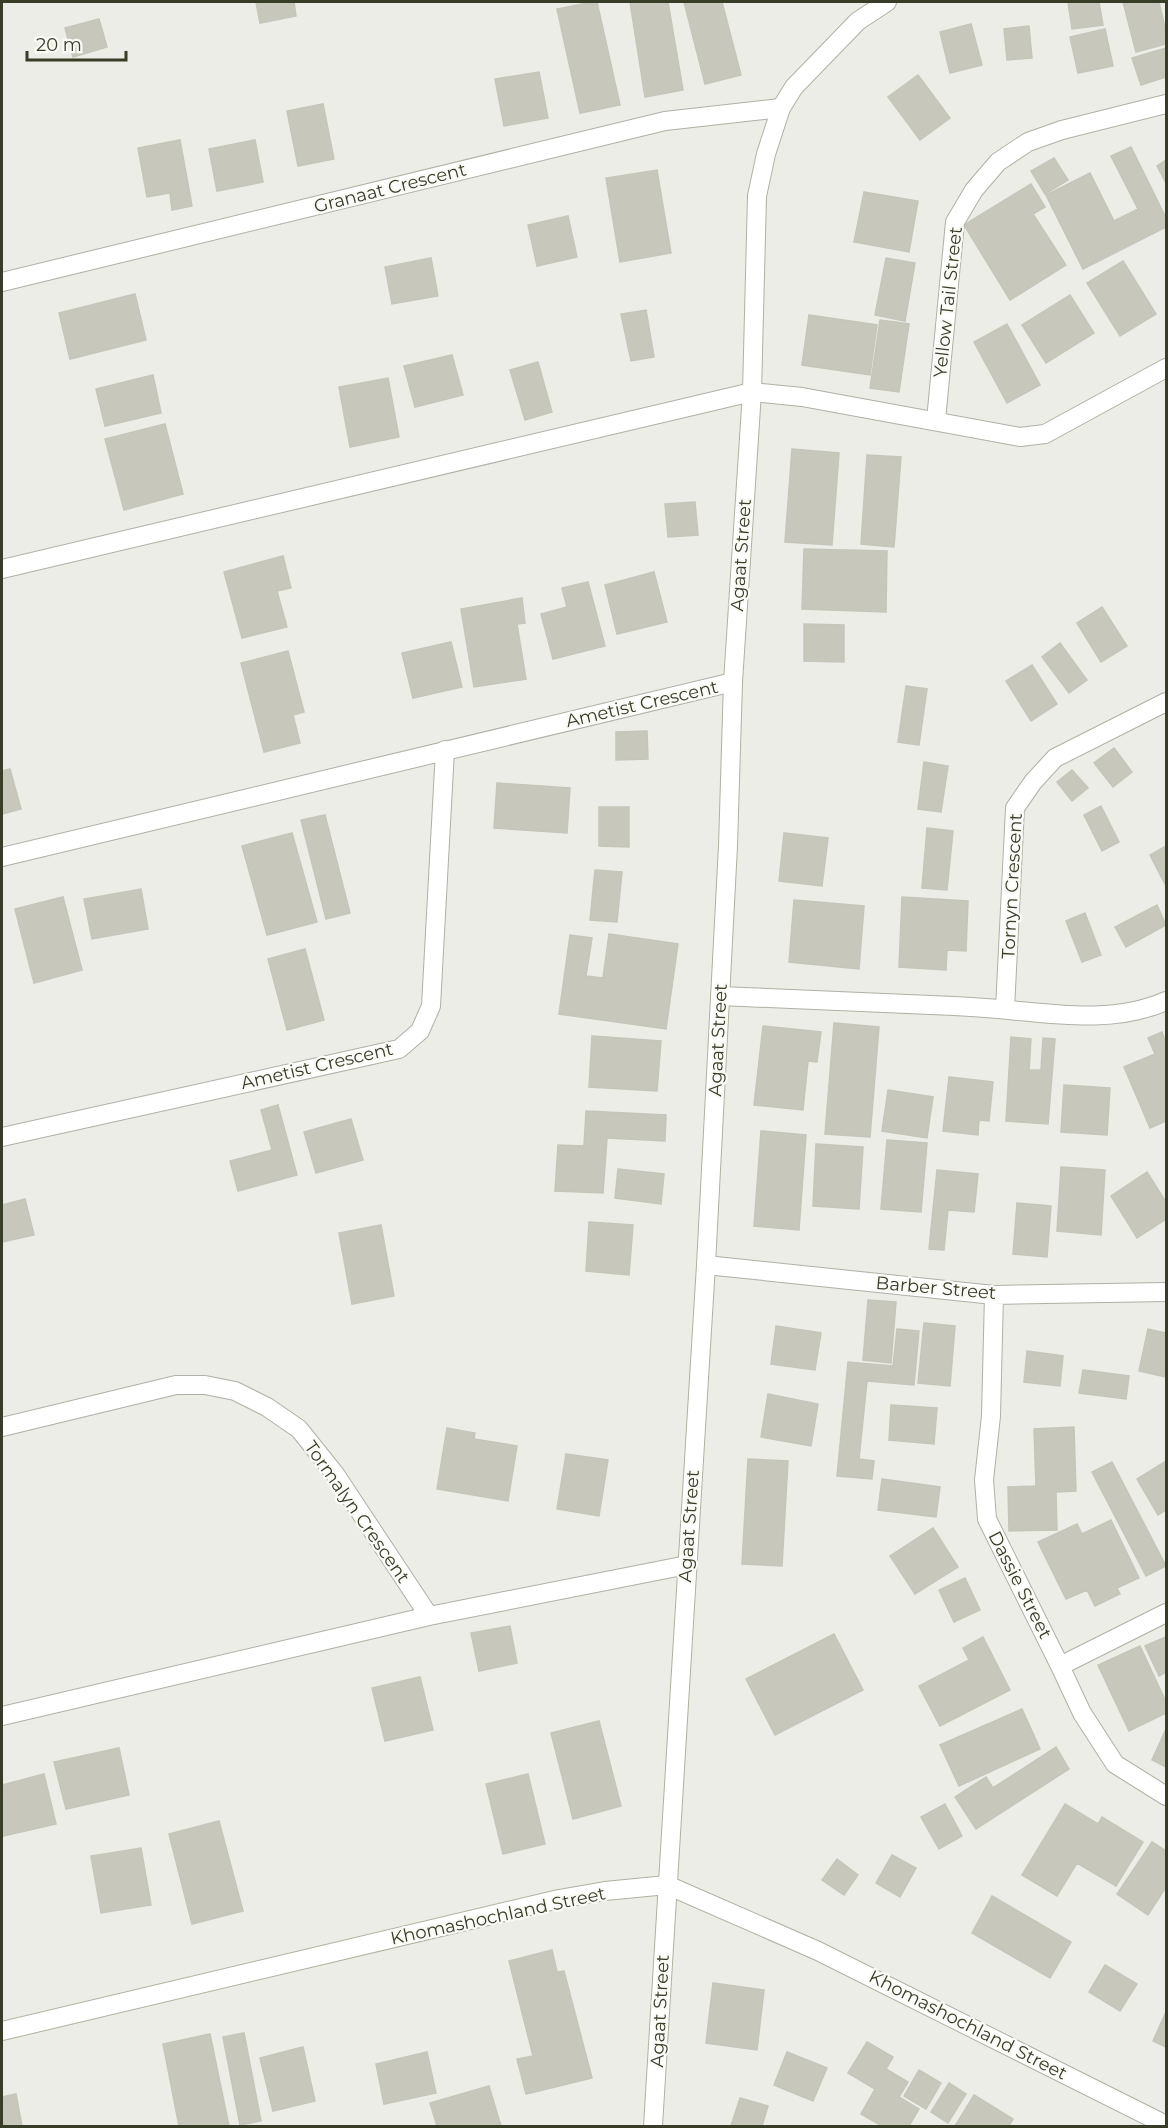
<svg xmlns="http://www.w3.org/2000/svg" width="1168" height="2128" viewBox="0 0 1168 2128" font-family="Montserrat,sans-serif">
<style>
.building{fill:#c7c8bb;stroke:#c4c6b9;stroke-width:1.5}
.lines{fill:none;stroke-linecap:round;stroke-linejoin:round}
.street-casing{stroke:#aeb1a5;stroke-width:20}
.secondary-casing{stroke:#afb2a0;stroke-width:20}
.street{stroke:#fff;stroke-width:18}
.secondary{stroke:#fff;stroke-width:18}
.labels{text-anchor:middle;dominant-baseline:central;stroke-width:4.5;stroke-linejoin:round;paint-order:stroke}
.street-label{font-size:18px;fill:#373d27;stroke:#fafaf6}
</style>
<rect width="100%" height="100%" fill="#ecede6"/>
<path class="building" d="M256 2H294L296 16 260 23Z
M592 2H597L620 105 580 113 557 9Z
M630 2H668L683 90 645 97Z
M684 2H722L741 75 705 84Z
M1068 2H1099L1103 25 1072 29Z
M1123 2H1159L1166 32V44L1136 52Z
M99 19 107 47 73 57 65 28Z
M971 24 982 65 950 73 940 32Z
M1029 26 1032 58 1007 60 1004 29Z
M1105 29 1113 66 1078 73 1070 37Z
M1166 48V77L1141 85 1132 58Z
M539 72 548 118 504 126 495 79Z
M918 75 950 118 920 140 888 97Z
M323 104 334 159 298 166 287 111Z
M180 140 192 206 172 210 170 193 147 197 138 148Z
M255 140 263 182 217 191 209 149Z
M1131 147 1166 218V227L1083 269 1046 195 1090 173 1114 221 1138 209 1111 156Z
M1054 158 1068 180 1045 194 1031 171Z
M1166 160V183L1157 166Z
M657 170 671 253 620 262 606 178Z
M1031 184 1045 207 1033 214 1066 265 1010 300 964 225Z
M864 192 918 201 909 252 854 242Z
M568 216 577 257 537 266 528 225Z
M431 258 438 296 392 304 385 267Z
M886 258 915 263 905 321 875 315Z
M1123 261 1156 314 1120 336 1087 283Z
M135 294 146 340 70 359 59 313Z
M1070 295 1094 333 1046 363 1022 325Z
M646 310 654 357 631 361 621 314Z
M809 315 877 325 870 375 802 365Z
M880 320 909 324 899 392 870 388Z
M1007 324 1040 385 1007 403 974 342Z
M452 355 463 395 415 407 404 366Z
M538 362 552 412 525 420 510 370Z
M153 375 161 413 105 426 96 389Z
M388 378 399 437 350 447 339 387Z
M165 424 183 494 124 510 105 439Z
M792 449 839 453 832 545 785 542Z
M867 455 901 457 894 547 861 544Z
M695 502 698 535 668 537 665 504Z
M804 549 887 551 886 612 802 609Z
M283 556 291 588 277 591 287 627 242 638 224 572Z
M654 572 667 622 617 634 605 585Z
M588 582 605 646 553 659 541 614 567 607 562 588Z
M522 598 525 623 517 624 526 679 474 687 461 609Z
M1102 607 1127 646 1101 662 1077 623Z
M804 624 844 625V662L804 661Z
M451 642 462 687 413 698 402 653Z
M1060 643 1087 680 1069 693 1042 657Z
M288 651 304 712 293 715 300 743 264 752 241 663Z
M1032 665 1057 704 1031 721 1006 681Z
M906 686 927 689 919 745 898 742Z
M647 731 648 759 616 760V732Z
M1114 748 1132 772 1113 787 1094 763Z
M924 762 948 766 941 812 918 809Z
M10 769 21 809 2 814V771Z
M1072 770 1088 788 1072 801 1057 782Z
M497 783 570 788 567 833 494 828Z
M1101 806 1119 842 1102 851 1084 815Z
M599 807H629V847L599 846Z
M325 815 350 913 326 919 301 820Z
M927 828 953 831 947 890 922 888Z
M292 833 317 922 267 935 242 846Z
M784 833 828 838 822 886 779 881Z
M1166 846V886L1150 855Z
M595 870 622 872 617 922 590 920Z
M141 889 148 929 92 939 84 899Z
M63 897 82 970 34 983 15 909Z
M902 897 968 901 966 951 947 950 946 970 899 967Z
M794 900 864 906 859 969 789 962Z
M1157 905 1166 925 1126 947 1115 927Z
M1085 913 1101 955 1082 962 1066 921Z
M609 934 678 944 666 1029 559 1014 570 935 592 938 586 976 603 978Z
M305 949 324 1020 287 1030 268 959Z
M834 1023 879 1027 870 1137 825 1134Z
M763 1026 821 1032 817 1062 808 1061 803 1110 754 1105Z
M1162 1032 1166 1043V1121L1150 1128 1124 1067 1155 1054 1148 1038Z
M592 1036 661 1041 657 1091 589 1087Z
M1011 1037 1031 1039 1029 1070H1041L1043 1038 1055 1039 1048 1124 1006 1121Z
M949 1077 993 1082 989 1121 979 1120 978 1135 943 1131Z
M1064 1085 1110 1088 1107 1135 1061 1132Z
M888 1090 933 1097 927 1138 882 1131Z
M278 1105 297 1175 238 1191 230 1161 272 1150 261 1110Z
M586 1111 666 1115 665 1141 607 1138 603 1193 555 1191 558 1145 584 1146Z
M351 1119 363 1160 316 1173 304 1132Z
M761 1131 806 1135 799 1230 754 1226Z
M887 1140 927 1143 921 1212 881 1209Z
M816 1144 863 1147 859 1209 813 1206Z
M1061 1167 1105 1170 1101 1235 1057 1231Z
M618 1169 664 1174 661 1204 615 1198Z
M937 1170 978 1174 974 1212 948 1210 944 1250 929 1249Z
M1147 1172 1166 1202V1219L1137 1238 1111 1196Z
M25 1199 34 1235 2 1242V1205Z
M1017 1203 1051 1206 1047 1257 1013 1254Z
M589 1222 633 1225 629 1275 586 1271Z
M381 1225 394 1296 352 1304 339 1233Z
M868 1300 896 1302 891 1363 863 1360Z
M924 1323 955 1326 950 1386 918 1383Z
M776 1326 821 1333 815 1370 771 1364Z
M897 1329 919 1331 914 1385 867 1381 859 1459 874 1461 872 1479 837 1476 848 1362 893 1366Z
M1148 1329 1166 1333V1377L1139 1371Z
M1027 1351 1063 1356 1060 1386 1024 1382Z
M1083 1370 1129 1376 1126 1399 1079 1393Z
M768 1394 818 1404 811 1446 761 1437Z
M891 1405 937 1408 934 1444 889 1440Z
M1074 1427 1076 1491 1056 1492 1057 1530 1009 1531 1008 1487 1036 1486 1034 1429Z
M447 1428 475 1433 474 1439 517 1446 508 1501 437 1489Z
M566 1454 608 1460 599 1516 557 1509Z
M748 1459 788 1461 782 1566 742 1564Z
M1166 1461V1510L1158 1515 1137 1479Z
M1112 1462 1166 1566 1146 1576 1092 1472Z
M882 1479 940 1487 936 1517 878 1510Z
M1111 1520 1139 1578 1117 1588 1120 1594 1095 1606 1087 1590 1066 1599 1038 1542 1077 1524 1082 1534Z
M933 1528 958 1567 915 1594 890 1556Z
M965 1578 980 1610 954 1622 939 1590Z
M510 1626 517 1663 479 1671 471 1633Z
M834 1634 863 1690 775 1735 746 1679Z
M983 1637 1010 1690 940 1726 919 1686 969 1660 963 1648Z
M1166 1637V1672L1159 1676 1145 1646Z
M1140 1646 1166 1702V1713L1129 1731 1098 1665Z
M420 1677 433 1730 385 1741 372 1688Z
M1022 1709 1040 1749 959 1786 940 1745Z
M599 1721 621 1806 573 1819 551 1733Z
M1166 1729V1767L1152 1760Z
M1056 1747 1069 1769 976 1829 955 1797 986 1777 993 1788Z
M119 1748 129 1795 66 1809 54 1762Z
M44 1774 56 1824 3 1836 2 1829V1785Z
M528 1774 545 1844 503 1854 486 1784Z
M945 1804 962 1836 939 1849 921 1817Z
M1065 1804 1098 1824 1102 1817 1143 1842 1116 1886 1077 1863 1057 1896 1022 1875Z
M219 1821 243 1911 192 1924 169 1834Z
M1152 1842 1166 1851V1887L1148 1915 1117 1894Z
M141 1848 151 1905 101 1913 91 1856Z
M892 1855 916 1868 900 1897 876 1883Z
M837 1859 858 1875 844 1895 822 1880Z
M992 1896 1071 1942 1050 1978 972 1933Z
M552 1950 557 1972 564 1971 592 2078 526 2094 517 2059 533 2056 509 1961Z
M1105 1965 1137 1984 1120 2011 1089 1992Z
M713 1983 764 1990 757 2050 706 2043Z
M1165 2014 1166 2015V2047L1153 2041Z
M244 2033 261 2121 240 2125 223 2037Z
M210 2034 229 2126H179L163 2044Z
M867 2042 893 2057 886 2069 908 2082 899 2097 919 2109 909 2126H882L861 2114 875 2089 848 2073Z
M303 2047 315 2101 273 2111 260 2058Z
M427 2052 436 2093 384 2104 376 2064Z
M787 2052 827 2068 813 2101 774 2085Z
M919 2070 941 2083 926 2109 904 2096Z
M949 2083 966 2094 948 2123 931 2112Z
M489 2086 501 2126H437L430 2103Z
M16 2094 22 2126H2V2097Z
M974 2095 1013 2119 1009 2126H955Z
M740 2098 768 2106 762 2126H731Z"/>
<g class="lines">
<defs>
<path id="street" d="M2 282 665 121 781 108
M936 420 955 222 974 190 998 162 1028 142 1062 130 1166 104
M2 569 752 392 802 397 1020 437 1045 434 1166 368
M2 857 733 682
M720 996C798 999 876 1002 954 1006 972 1007 990 1008 1009 1010 1061 1015 1116 1023 1166 1001
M1005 1009 1015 808 1033 782 1055 758 1166 702
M2 1137 399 1049 420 1031 431 1006 445 750
M706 1265 994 1295 1166 1292
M994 1295 991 1416 984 1480 987 1519 1060 1666 1082 1713 1115 1764 1166 1796
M2 1427 176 1385H205L235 1391 267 1407 299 1429 335 1474 429 1616
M1060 1666 1166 1613
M2 1716 429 1616 687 1565
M667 1885 818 1951 1166 2125"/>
<path id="secondary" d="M2 2031 559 1899 605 1891 667 1885
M653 2126 706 1265 728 846 733 682 752 392 757 196 766 154 781 108 794 87 858 21 887 2"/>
</defs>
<use href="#street" class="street-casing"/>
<use href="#secondary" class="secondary-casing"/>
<use href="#street" class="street"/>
<use href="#secondary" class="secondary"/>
</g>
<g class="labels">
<g class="street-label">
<text transform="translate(390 188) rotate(-14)">Granaat Crescent</text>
<text transform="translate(948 302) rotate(-84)">Yellow Tail Street</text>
<text transform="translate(741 555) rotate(-86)">Agaat Street</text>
<text transform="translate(642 704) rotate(-13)">Ametist Crescent</text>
<text transform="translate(1012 886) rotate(-87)">Tornyn Crescent</text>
<text transform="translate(718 1040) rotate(-87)">Agaat Street</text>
<text transform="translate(317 1066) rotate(-13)">Ametist Crescent</text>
<text transform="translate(936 1288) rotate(5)">Barber Street</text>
<text transform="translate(357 1512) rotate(55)">Tormalyn Crescent</text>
<text transform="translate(689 1526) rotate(-86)">Agaat Street</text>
<text transform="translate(1020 1585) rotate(63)">Dassie Street</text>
<text transform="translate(498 1916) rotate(-12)">Khomashochland Street</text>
<text transform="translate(660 2011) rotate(-87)">Agaat Street</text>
<text transform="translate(968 2025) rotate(27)">Khomashochland Street</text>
</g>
</g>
<rect width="1168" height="2128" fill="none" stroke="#373d27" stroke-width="6"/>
<path d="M27 51v9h99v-9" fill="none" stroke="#373d27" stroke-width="3"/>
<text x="36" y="51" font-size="18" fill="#373d27" stroke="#fafaf6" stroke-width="4.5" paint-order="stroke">20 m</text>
</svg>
